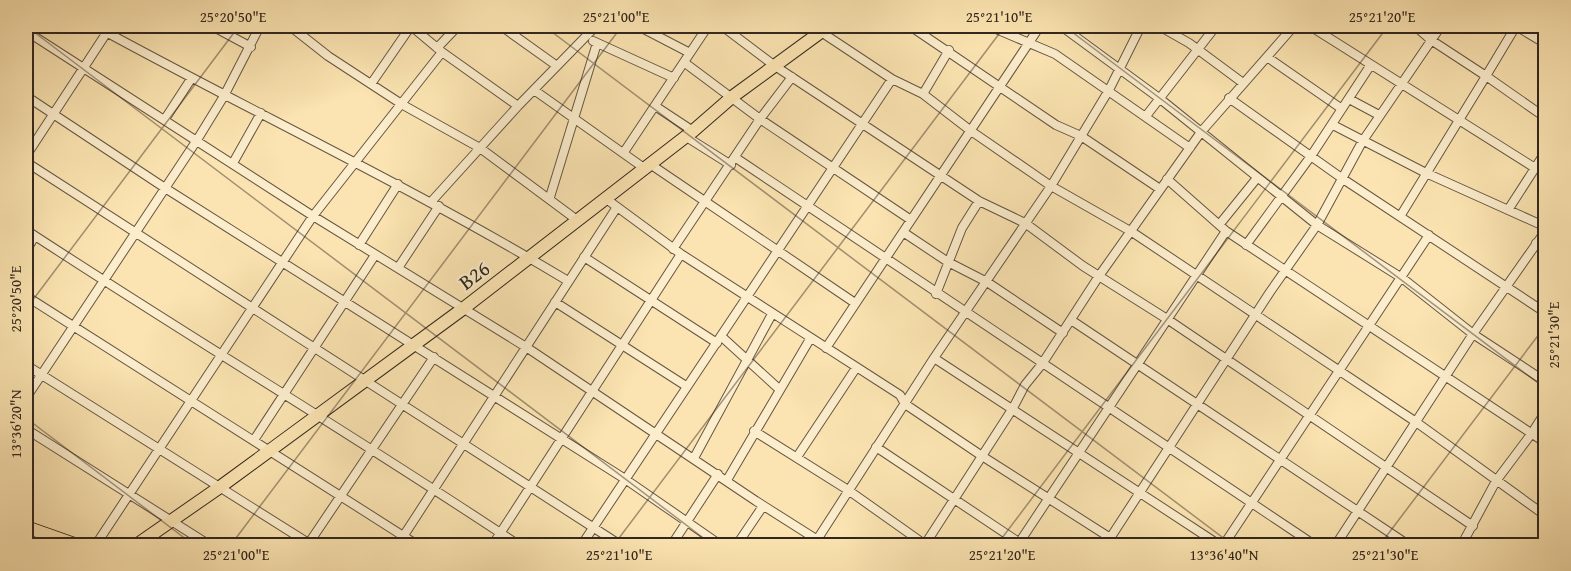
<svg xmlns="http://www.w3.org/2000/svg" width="1571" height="571" viewBox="0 0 1571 571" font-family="'Gentium Book Plus',serif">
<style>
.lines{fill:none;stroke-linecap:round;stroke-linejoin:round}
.minor-casing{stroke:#645643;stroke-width:10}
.highway-casing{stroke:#32261e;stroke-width:14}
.minor{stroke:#fcedcc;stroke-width:8}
.highway{stroke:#fbe4b1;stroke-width:12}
.ticks{fill:none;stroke:#32261e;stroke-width:1.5;stroke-opacity:0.45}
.labels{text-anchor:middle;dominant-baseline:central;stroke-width:4.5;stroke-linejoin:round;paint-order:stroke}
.street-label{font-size:21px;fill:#32261e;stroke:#fcedcc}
.neatline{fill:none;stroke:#32261e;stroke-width:2}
.ticks-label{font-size:15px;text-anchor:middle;fill:#32261e}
</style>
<rect width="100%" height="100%" fill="#fbe4b1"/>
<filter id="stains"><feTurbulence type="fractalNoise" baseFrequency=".00333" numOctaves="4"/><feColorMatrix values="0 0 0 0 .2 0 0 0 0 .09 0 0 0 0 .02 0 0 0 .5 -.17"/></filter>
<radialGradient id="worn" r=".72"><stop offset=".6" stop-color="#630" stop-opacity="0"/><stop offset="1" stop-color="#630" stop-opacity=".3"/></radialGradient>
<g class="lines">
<defs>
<path id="minor" d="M95 26C252 112 414 188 568 281
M212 26 251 47
M290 26 328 56 403 105 480 148 577 220
M411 26 442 52 518 106
M501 26 557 66
M638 26 690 53
M722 26 775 66 979 201 1025 223 1083 266 1167 319 1473 526
M812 26 892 79 923 94 971 131 1051 186 1132 232 1416 422 1546 516
M910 26 1056 125 1081 136 1160 189
M989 26 1055 54 1190 148
M1061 26 1159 98 1317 225 1402 278 1473 334 1546 382
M1159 26 1189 43 1243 83
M1310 26 1535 168
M26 31 313 216 526 347 756 501 827 546
M593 41 674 78
M1546 44 1516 26 1486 76 1546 118
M437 48 458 26
M1267 57 1342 109
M685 63 760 119 911 220
M371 84 411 26
M534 90 644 168
M923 94 949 50
M26 96 165 188 625 479 722 546
M1229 98 1343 179 1546 313
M1349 99 1379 115
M655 106 693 131
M1146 116 1216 26
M165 119 191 79
M1333 125 1426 173 1546 227
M685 136 731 165
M624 152 708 26
M26 156 111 26
M736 158 1316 546
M26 162 622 546
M233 163 261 113
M650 164 855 303
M1167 179 1226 231 1546 443
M550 197 597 43
M605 198 681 254 900 395 905 404 982 456 1123 546
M431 202 518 106 596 26
M1508 210 1546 151
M1401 215 1486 76 1431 40 1415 26
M1219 225 1257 178
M26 230C189 337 357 437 520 546
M903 232 948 262 987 282 1063 333
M1536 243 1546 250
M359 245 398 184
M1246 245 1311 156 1370 66
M673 249 760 119 792 77
M26 251 35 236
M584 257 717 343
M398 268 439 206
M936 294 962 228 979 201
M26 296 419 546
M555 302 686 386
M1071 320 1410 546
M722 337 779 389
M826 348 1040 26
M934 358 1221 546
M26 365 313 546
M26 398 197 140 224 96 260 26
M26 429 211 546
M754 431 848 490 927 546
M254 440 375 255
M876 447 1023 545
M797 457 856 368
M694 458 772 314
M727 480 810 339
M95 546 313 216 442 52
M307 546 434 357
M397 546 617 207
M492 546 681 254
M581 546 892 79
M671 546 718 474
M736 546 763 506
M813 546 934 358 1051 186 1109 90 1141 26
M924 546 1013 408 1025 385 1042 364 1099 276 1201 132 1294 26
M1017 546 1226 231
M1105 546 1270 292 1317 225 1362 142 1441 26
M1223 546 1429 235
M1335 546 1473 334 1546 230
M1461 546 1496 481 1532 433 1546 411"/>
<path id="highway" d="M26 527 80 546
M135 546 220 487 464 308 693 131 732 97 829 26"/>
</defs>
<use href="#minor" class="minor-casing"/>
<use href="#highway" class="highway-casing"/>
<use href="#minor" class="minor"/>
<use href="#highway" class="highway"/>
</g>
<path class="ticks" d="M26 26 714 546M544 26 1234 546M1064 26 1546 389M26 309 239 26M26 418 195 546M230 546 622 26M613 546 1005 26M996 546 1388 26M1379 546 1546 325"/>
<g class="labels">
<g class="street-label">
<text transform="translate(474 275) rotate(-37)">B26</text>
</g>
</g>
<rect width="1571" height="571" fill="none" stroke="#fbe4b1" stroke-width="66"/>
<rect x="33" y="33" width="1505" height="505" class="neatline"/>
<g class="ticks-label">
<text x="233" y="22">25°20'50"E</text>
<text x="616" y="22">25°21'00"E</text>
<text x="999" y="22">25°21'10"E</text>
<text x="1382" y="22">25°21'20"E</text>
<text transform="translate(16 299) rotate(-90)" y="5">25°20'50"E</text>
<text transform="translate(1554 335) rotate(-90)" y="5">25°21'30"E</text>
<text transform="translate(16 424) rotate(-90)" y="5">13°36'20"N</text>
<text x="236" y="560">25°21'00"E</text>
<text x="619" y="560">25°21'10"E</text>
<text x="1002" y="560">25°21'20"E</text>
<text x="1224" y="560">13°36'40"N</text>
<text x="1385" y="560">25°21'30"E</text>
</g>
<rect width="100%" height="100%" filter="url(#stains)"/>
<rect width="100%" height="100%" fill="url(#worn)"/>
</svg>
